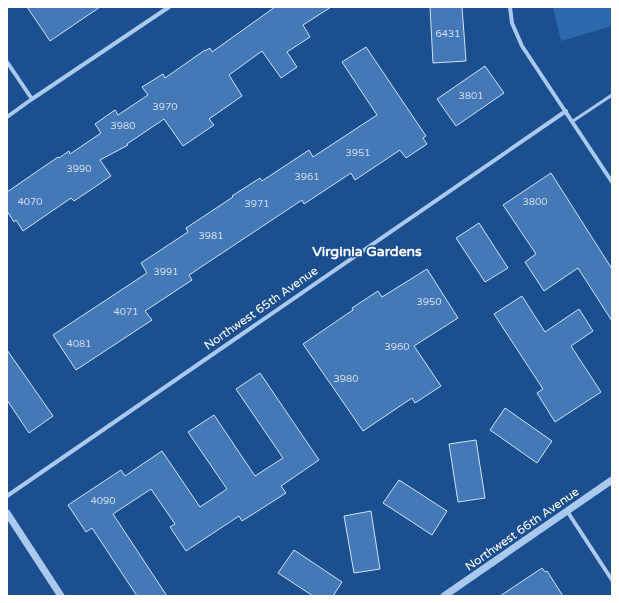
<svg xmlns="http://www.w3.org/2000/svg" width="619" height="603" viewBox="0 0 619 603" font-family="'Varela Round',sans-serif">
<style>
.green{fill:#2e69ad}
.building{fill:#4478b7;stroke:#cfe3fa}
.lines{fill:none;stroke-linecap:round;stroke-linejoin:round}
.service{stroke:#a9c9ee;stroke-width:3}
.minor{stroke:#a9c9ee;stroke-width:4}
.tertiary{stroke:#a9c9ee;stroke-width:7}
.labels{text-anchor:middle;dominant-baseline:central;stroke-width:3;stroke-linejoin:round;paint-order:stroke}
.number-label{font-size:10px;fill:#d0dded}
.street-label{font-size:12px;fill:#fff;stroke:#1b4f8f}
.quarter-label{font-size:14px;font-weight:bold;fill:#fff;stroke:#1b4f8f}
</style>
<rect width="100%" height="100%" fill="#1b4f8f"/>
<path class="green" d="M553 7H612V26L561 41Z"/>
<path class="building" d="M27 7H100L50 41Z
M275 7H331L303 25 310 37 287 52 297 67 281 78 262 51 229 75 242 96 209 119 214 125 183 146 164 119 127 144 128 145 100 160 111 176 95 187 74 201 71 198 23 231 16 220 14 222 7 211V192L58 157 59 158 69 151 70 154 101 133 95 124 115 110 118 115 148 95 142 87 163 74 165 78 205 50V51L210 48 212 52Z
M430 7H462L466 61 433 63Z
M366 47 426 136 423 138 427 144 406 158 400 150 355 180 351 173 304 204 302 200 189 275 192 280 145 311 152 320 76 370 53 335 147 273 141 263 188 232 186 228 233 197 232 196 260 178 262 181 309 150 313 157 377 115 342 62Z
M485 66 504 93 456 126 437 99Z
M551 173 612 269V321L578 268 544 291 525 262 536 254 503 205Z
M479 223 508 268 485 282 456 238Z
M427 269 458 318 414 346 441 386 415 403 412 398 363 431 303 344 353 310 352 308 378 291 382 297Z
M522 296 545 332 579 309 593 331 571 346 601 392 555 422 537 393 543 389 494 314Z
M7 350 53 416 29 433 7 400Z
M260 373 319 460 281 486 286 493 242 521 239 516 186 551 170 527 175 524 151 489 113 514 167 596H137L92 528 86 532 68 505 121 470 125 476 162 451 200 507 227 489 188 432 214 415 255 476 283 458 236 389Z
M505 408 552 441 537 463 490 430Z
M476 440 485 498 458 502 449 444Z
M399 480 447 511 432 535 383 503Z
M371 511 380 569 354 573 344 516Z
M294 550 342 582 333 596H313L278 573Z
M542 568 545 572 547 571 563 596H500Z"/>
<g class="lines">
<path class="service" d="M573 121 612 95"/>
<path class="minor" d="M510 7 512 23 522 46 612 182
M7 62 32 99
M7 117 32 99 169 7
M7 496 566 111
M567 511 612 580"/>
<path class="tertiary" d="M7 513 61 596
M444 596 612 480"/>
</g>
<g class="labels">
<g class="number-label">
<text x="448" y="34">6431</text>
<text x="471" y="96">3801</text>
<text x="165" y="107">3970</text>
<text x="123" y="126">3980</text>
<text x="358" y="153">3951</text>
<text x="79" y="169">3990</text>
<text x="307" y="177">3961</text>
<text x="30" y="202">4070</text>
<text x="535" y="202">3800</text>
<text x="257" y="204">3971</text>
<text x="211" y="236">3981</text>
<text x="166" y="272">3991</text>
<text x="429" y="302">3950</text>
<text x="126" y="312">4071</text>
<text x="79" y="344">4081</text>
<text x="397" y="347">3960</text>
<text x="346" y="379">3980</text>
<text x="103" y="501">4090</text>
</g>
<g class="street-label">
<text transform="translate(261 308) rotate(-35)">Northwest 65th Avenue</text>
<text transform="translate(522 529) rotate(-35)">Northwest 66th Avenue</text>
</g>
<g class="quarter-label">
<text x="367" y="251">Virginia Gardens</text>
</g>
</g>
<rect width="619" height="603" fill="none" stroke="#ffffff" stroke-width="16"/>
</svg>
